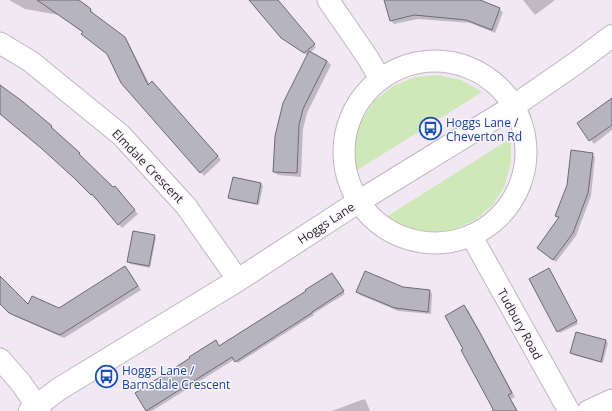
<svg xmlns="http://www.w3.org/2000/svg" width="612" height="411" viewBox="0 0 612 411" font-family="'Open Sans',sans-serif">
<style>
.green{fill:#cee9b7}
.shadow{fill:#0003}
.building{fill:#b6b4c0;stroke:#6c6a76}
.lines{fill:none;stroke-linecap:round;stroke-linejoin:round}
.street-casing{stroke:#beb6c1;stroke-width:23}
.secondary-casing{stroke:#beb6c1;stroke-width:24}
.street{stroke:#fff;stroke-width:21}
.secondary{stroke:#fff;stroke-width:22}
.labels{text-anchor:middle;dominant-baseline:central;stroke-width:3;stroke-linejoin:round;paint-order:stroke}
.transit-label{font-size:12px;fill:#164399;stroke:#fcf7fe;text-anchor:start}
.street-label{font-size:12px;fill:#272428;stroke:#fcf7fe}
</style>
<rect width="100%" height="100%" fill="#f1e8f4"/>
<path class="green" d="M438 75 461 80 482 92 356 171 354 146 361 122 374 101 393 86 415 77Z
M511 138V162L505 185 493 205 474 221 453 230 430 232 406 228 386 217Z"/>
<path class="shadow" d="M9 0H77L91 10 94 14V15L124 38 128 42 150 85 156 86 221 160 204 176 109 55 84 33 59 15 25 9Z
M250 0H277L316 47 310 53 327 61 331 65 307 113 303 129 301 177 278 175 274 172 308 56 285 40Z
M386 0H477L499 9 503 12 495 33 470 23 418 19 394 24 391 21Z
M523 0H555L535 15Z
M0 86 21 102 52 127 55 131 79 154 83 157 82 158 113 188 118 191 138 214 122 228 96 197 95 198 79 182 46 152 0 113Z
M612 102V130L594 144 578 124Z
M592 154 595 157 591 196 576 236 556 262 541 251 560 219 556 216Z
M233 178 261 184 263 186 259 205 232 200 230 198Z
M154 236 156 238 150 268 130 264 128 261Z
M125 268 129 271 141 290 64 338 14 316 0 303V277L29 306 59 309Z
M549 269 551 271 578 324 560 333 558 331Z
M332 274 345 294 313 314 314 315 238 363 235 359 152 411H147L136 394 218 344 219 347 307 291Z
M430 291 432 294 431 314 398 311 360 295 358 292Z
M464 306 468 310 483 337 515 397 511 399 518 411H490L494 409 464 349Z
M576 333 606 341 608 343 603 363 573 355 571 353Z
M364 399 366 401 370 411H332Z"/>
<path class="building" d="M37 0H79L91 9 90 11 125 37 148 85 152 81 218 156 200 173 121 83 107 54 81 34 83 32Z
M249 0H278L315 44 304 53 281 38Z
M384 0H480L500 8 492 30 466 20 414 15 390 21Z
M309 51 327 61 303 109 299 125 297 173 273 172 275 136 283 103Z
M0 85 22 101 52 126 51 127 80 153 79 154 113 187 115 186 135 210 118 225 92 194 91 195 74 178 41 148 0 114Z
M612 98V125L589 141 577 123Z
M571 150 593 153 588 193 573 233 553 260 537 248 559 217 555 216 567 185Z
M233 177 261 183 257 204 228 198Z
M133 231 155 235 149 266 127 262Z
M125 266 138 286 60 335 9 313 0 304V276L28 304 32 296 59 308Z
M549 268 577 321 557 332 529 279Z
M365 271 403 287 430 290 428 312 395 308 356 292Z
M332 273 344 291 312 312V313L235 362 232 357 146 411 135 393 190 358 189 357 216 340 219 346 306 291 305 290Z
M464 305 480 333 512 393 508 395 517 411H494L461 350 463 349 445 316Z
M576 332 606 340 601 362 570 353Z"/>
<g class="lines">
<defs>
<path id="street" d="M328 0 368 58 380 79
M0 43 30 61 121 135 186 206 238 280
M344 152a91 91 0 1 1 182 0a91 91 0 1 1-182 0Z
M472 237 569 411
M0 359 21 383 40 411
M588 411 612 400"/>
<path id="secondary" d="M30 411 59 389 238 280 358 202 514 106 576 63 612 36"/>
</defs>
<use href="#street" class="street-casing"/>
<use href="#secondary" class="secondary-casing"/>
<use href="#street" class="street"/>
<use href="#secondary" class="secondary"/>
</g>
<defs>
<symbol id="bus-ring" viewBox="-11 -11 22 22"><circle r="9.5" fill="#fcf7fe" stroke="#1a4fb4" stroke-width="1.5"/><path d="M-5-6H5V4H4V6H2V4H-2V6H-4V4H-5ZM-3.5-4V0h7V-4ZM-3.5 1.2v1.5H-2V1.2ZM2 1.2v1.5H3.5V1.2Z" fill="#1a4fb4"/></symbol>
</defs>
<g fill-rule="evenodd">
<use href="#bus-ring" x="418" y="116" width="25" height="25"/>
<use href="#bus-ring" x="94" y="364" width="25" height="25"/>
</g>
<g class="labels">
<g class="transit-label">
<text x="446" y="122">Hoggs Lane /<tspan x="446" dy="14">Cheverton Rd</tspan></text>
<text x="122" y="370">Hoggs Lane /<tspan x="122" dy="14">Barnsdale Crescent</tspan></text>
</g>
<g class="street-label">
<text transform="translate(148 166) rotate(46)">Elmdale Crescent</text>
<text transform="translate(326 223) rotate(-33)">Hoggs Lane</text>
<text transform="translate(520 324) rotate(61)">Tudbury Road</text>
</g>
</g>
</svg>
